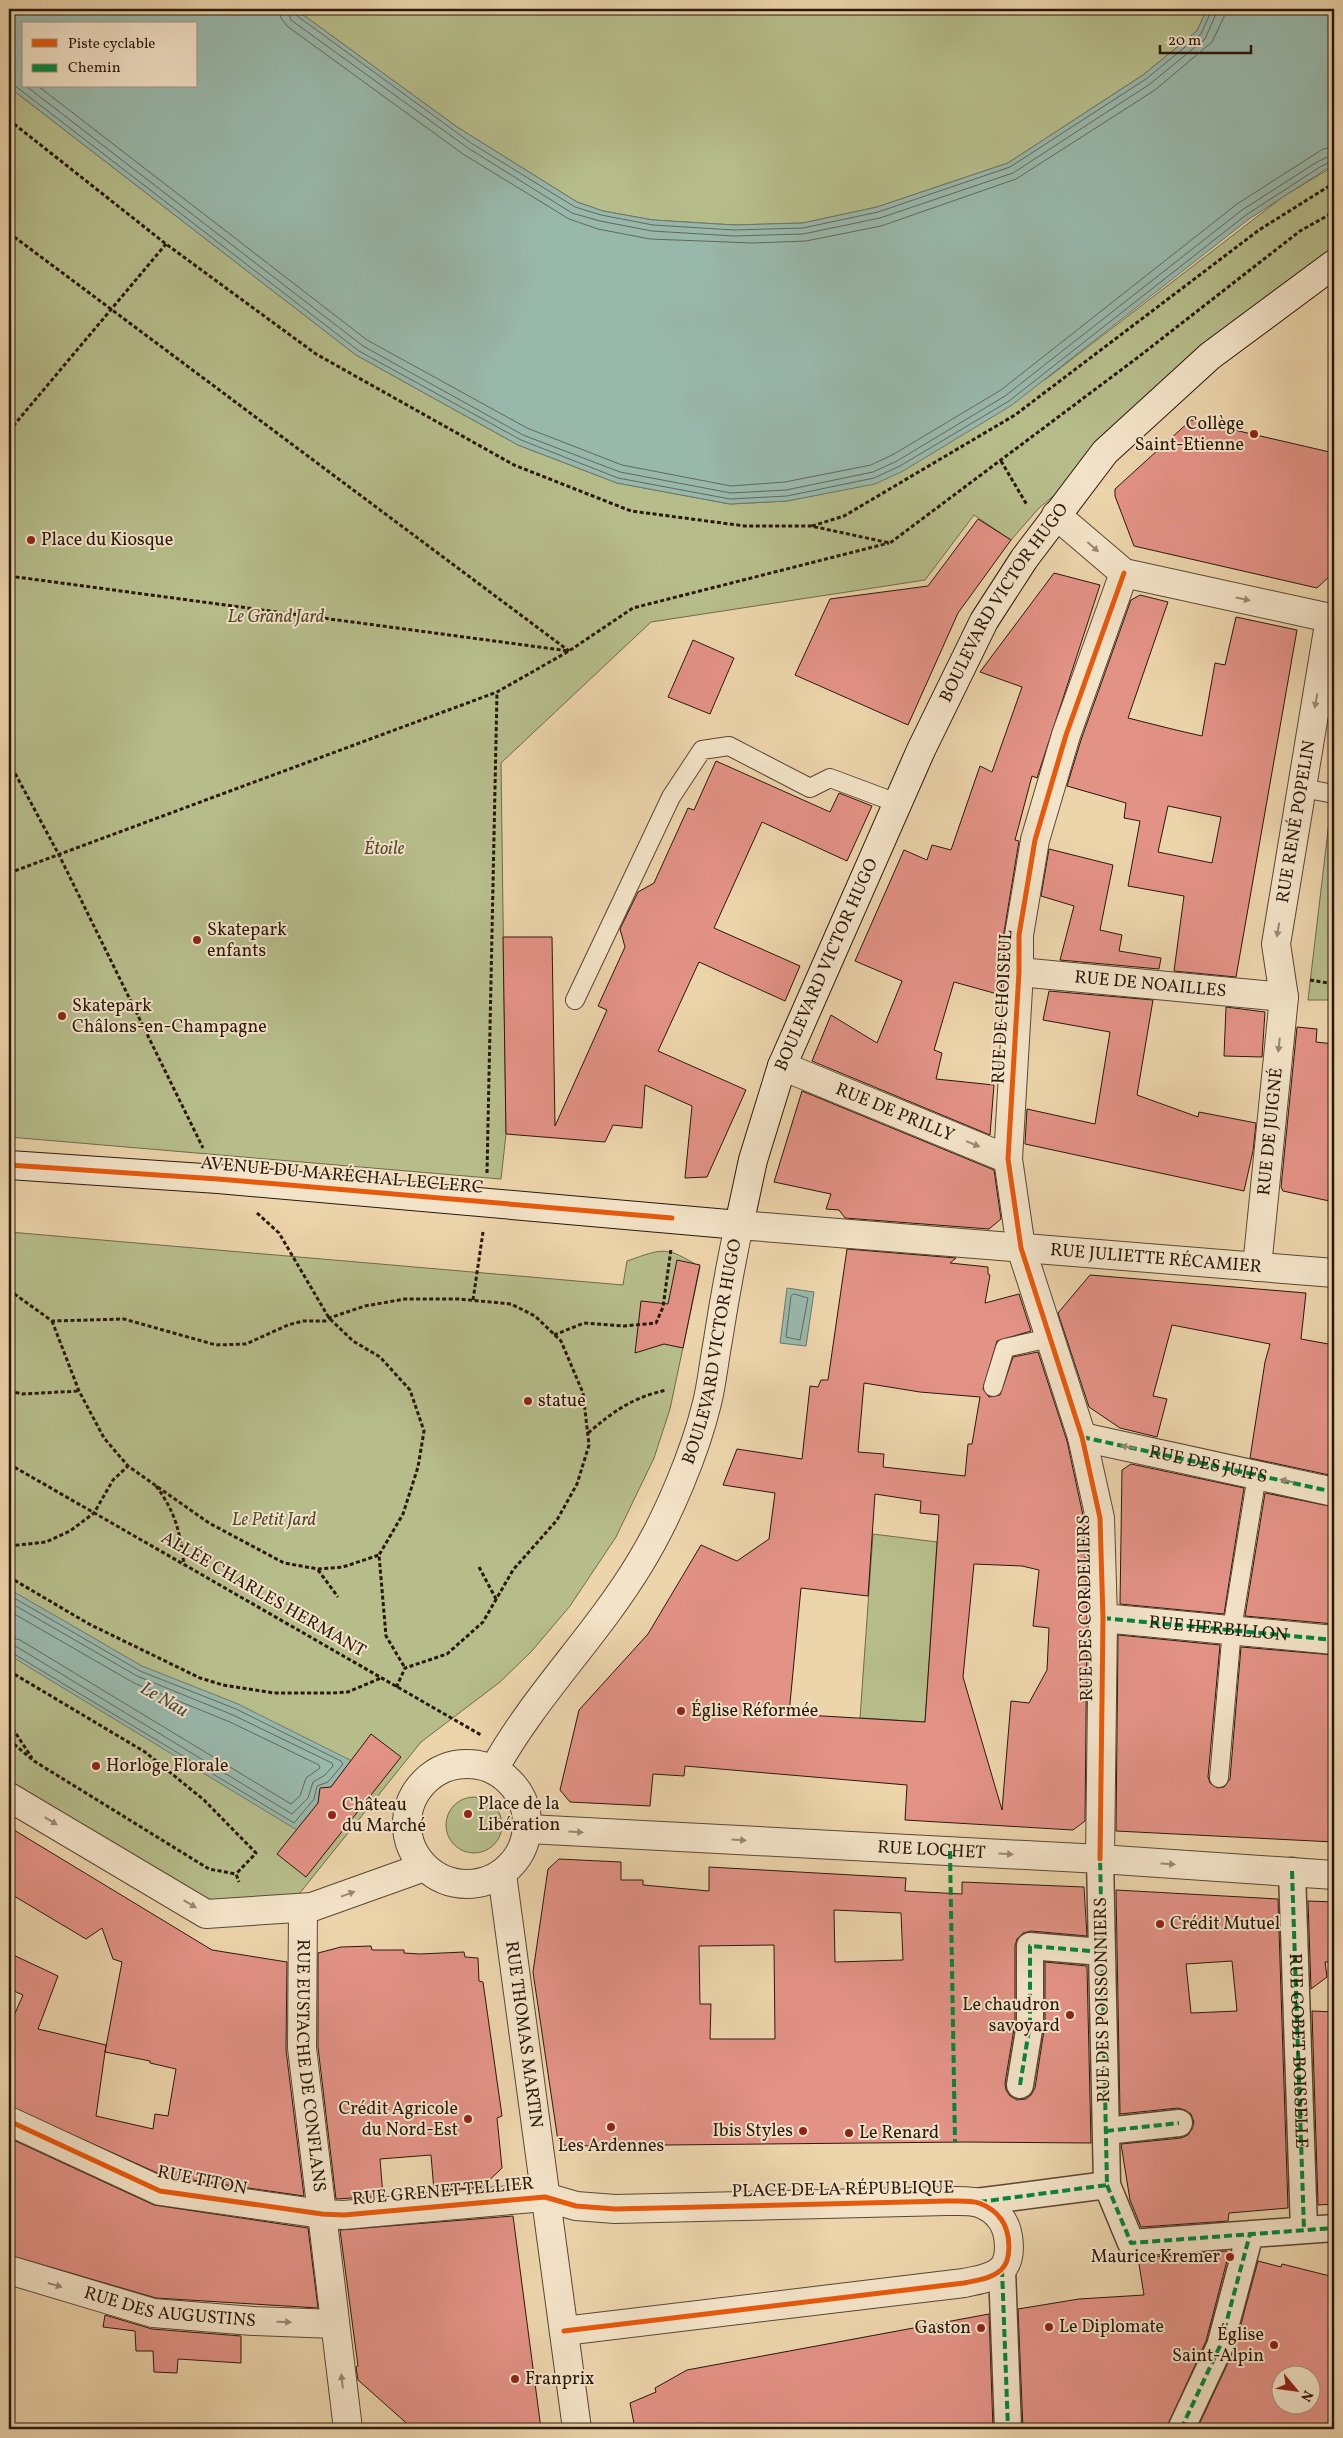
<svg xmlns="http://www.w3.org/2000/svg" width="1343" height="2438" viewBox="0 0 1343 2438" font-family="Vollkorn,serif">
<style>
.green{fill:#b6bd8b;stroke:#706a4b}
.water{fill:#99b8ac;stroke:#6d786c;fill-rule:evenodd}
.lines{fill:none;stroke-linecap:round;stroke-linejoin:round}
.shore{stroke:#62685c;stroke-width:1}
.building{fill:#e39286;stroke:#2a180b;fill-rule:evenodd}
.service-casing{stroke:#5a4733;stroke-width:20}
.pedestrian-casing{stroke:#5a4733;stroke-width:29}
.minor-casing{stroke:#5a4733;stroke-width:30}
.secondary-casing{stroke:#2a180b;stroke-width:30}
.path{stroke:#2a180b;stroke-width:3;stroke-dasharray:4 2.5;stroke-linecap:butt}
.service{stroke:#f3e3c8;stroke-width:18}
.pedestrian{stroke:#f3e3c8;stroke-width:26}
.minor{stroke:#f3e3c8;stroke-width:28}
.secondary{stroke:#f3e3c8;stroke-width:28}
.quiet{stroke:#00873e;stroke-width:4;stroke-dasharray:8 4;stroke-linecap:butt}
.cycleway-casing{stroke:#f3e3c8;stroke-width:8}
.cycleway{stroke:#e8590c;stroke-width:5}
.oneway{fill:#998873}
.poi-dot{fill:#8f2418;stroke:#f3e3c8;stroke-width:2}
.labels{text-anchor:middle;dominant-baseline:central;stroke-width:4;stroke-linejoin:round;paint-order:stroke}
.poi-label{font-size:18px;fill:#2a180b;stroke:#f3e3c8;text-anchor:start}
.street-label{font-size:18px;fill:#2a180b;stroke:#f3e3c8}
.park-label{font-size:18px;font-style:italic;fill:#544a31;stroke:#f3e3c8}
.water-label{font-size:19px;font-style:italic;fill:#4b483b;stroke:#f3e3c8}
</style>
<rect width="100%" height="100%" fill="#ecd4ab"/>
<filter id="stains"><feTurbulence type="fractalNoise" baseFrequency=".004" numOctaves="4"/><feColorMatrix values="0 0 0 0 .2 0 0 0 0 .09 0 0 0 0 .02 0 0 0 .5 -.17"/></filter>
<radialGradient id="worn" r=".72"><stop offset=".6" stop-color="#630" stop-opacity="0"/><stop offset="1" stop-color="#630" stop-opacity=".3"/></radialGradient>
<path class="green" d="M295 9H1207L1197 31 1143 75 1008 163 877 207 803 223 734 225 653 220 603 211 577 202 457 127Z
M9 87 356 355 518 445 617 483 730 504 787 501 832 492 1046 379 1284 196 1334 166V264L1039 508 1011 540 974 515 925 580 651 622 501 763 506 1134 501 1179 9 1137Z
M1329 822 1334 823V1000H1308Z
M9 1232 623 1285 627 1261C664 1248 666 1246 700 1267L670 1409 654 1458 616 1537 570 1606 531 1652 500 1682 421 1742 295 1899 211 1903 9 1780Z
M873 1534 937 1542 925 1722 860 1718Z
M446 1825a28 28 0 1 1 56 0a28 28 0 1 1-56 0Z"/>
<path class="water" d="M9 9H295L457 127 577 202 603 211 653 220 734 225 803 223 877 207 1008 163 1143 75 1197 31 1207 9H1334V164L1249 219 1012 405 903 471 875 484 787 501 730 504 617 483 518 445 356 355 9 87ZM24 24H196V86H24Z
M787 1288 814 1292 806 1346 780 1343Z
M9 1589 142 1666 238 1704 352 1761 330 1788 321 1789 319 1794 321 1800 297 1830 9 1655Z"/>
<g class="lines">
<path class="shore" d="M279 9 281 18 287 26 463 154 569 219 598 229 650 239 753 243 806 241 881 226 1016 179 1155 90 1212 42 1224 17 1225 9
M287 9 291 20 468 148 572 213 600 221 652 231 734 236 803 234 880 218 1013 173 1150 84 1205 39 1218 9
M293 9 296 15 471 143 575 207 601 215 653 225 734 230 803 228 878 212 1010 167 1146 79 1201 34 1212 9
M9 84 14 85 359 351 521 440 618 478 730 499 787 496 874 478 900 466 1009 401 1246 215 1320 167 1334 160
M26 86 363 346 523 435 620 472 731 493 786 490 873 472 897 461 1005 396 1242 210 1317 162 1334 154
M38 86 367 340 527 428 622 465 731 486 785 482 871 465 894 454 1001 390 1237 204 1323 149 1334 147
M794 1294 808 1298 800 1340 786 1337 791 1296Z
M9 1595 140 1671 236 1709 341 1761 343 1764 328 1782 317 1786 314 1799 294 1823 9 1651
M9 1602 137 1676 233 1715 332 1763 333 1766 325 1775 313 1782 308 1798 292 1814 17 1647 9 1645
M9 1611 134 1683 230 1722 319 1765 320 1768 306 1778 300 1796 291 1804 20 1640 9 1637"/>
</g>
<path class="building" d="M1191 420 1334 453V572L1317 588 1134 546 1115 496V489Z
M978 519 1011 540 958 613 908 725 795 675 830 599 928 586Z
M1054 573 1100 585 1037 778 1032 776 1015 840 1019 841 1004 932 1001 995 954 982 934 1050 942 1053 936 1079 994 1085 990 1135 812 1061 831 1015 877 1043 902 981 855 961 904 850 927 860 932 845 951 850 980 766 992 772 1022 687 980 672Z
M1140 595 1168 602 1128 718 1176 730 1202 736 1215 663 1225 665 1236 617 1297 630 1236 977 1174 971 1184 896 1128 886 1140 821 1124 818 1126 803 1067 786 1081 740 1131 600ZM1168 806 1221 817 1212 863 1158 852Z
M693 640 734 658 710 714 668 697Z
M716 761 830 812 839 793 872 806 847 861 762 822 714 928 800 966 785 1001 699 962 658 1051 746 1090 707 1177 685 1178 692 1106 645 1085 642 1128 613 1125 605 1142 506 1134 503 937H552L555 1126 607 1010 598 1006 625 947 620 929 638 892 654 883 688 808 694 810Z
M1049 849 1113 865 1100 930 1122 935 1119 951 1161 958 1159 969 1060 960 1074 906 1041 896Z
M1049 991 1153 1000 1137 1095 1198 1117 1199 1112 1256 1123 1253 1151 1244 1191 1025 1144 1027 1109 1095 1124 1110 1032 1043 1020Z
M1226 1007 1265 1012 1262 1057 1224 1056Z
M1297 1027 1317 1029 1316 1042 1334 1044V1202L1283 1191 1281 1187Z
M802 1091 994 1170 1001 1219 989 1229 845 1218 839 1210 826 1209 831 1194 774 1182Z
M847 1249 956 1258 950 1263 988 1267V1274L990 1275 985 1303 1019 1294 1031 1331 997 1341 983 1389 989 1397 1000 1395 1013 1357 1038 1352 1067 1441 1084 1520 1087 1618 1085 1821 1073 1830 905 1820 907 1785 685 1766 684 1776 653 1774 650 1806 570 1802 560 1790 579 1710 648 1634 701 1545 737 1561 769 1539 775 1493 723 1485 737 1449 802 1459 810 1386 818 1387 821 1380H828ZM864 1383 920 1392 980 1397 972 1444H968L965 1476 883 1467 884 1454 858 1452ZM875 1494 921 1501 920 1513 939 1515 925 1722 789 1714 801 1588 868 1596ZM974 1564 1022 1566 1039 1570 1033 1626 1049 1628 1047 1670 1029 1703 1011 1701 1002 1810 963 1677Z
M677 1260 700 1265 683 1348 664 1344 635 1353 641 1301 668 1304Z
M1090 1275 1306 1293 1301 1339 1334 1345V1476L1250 1458 1265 1362 1270 1344 1172 1325 1153 1396 1167 1399 1157 1437 1120 1428 1089 1407 1058 1313Z
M1131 1464 1244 1488 1224 1614 1120 1604 1122 1470Z
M1265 1493 1334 1507V1624L1245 1616Z
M1118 1635 1220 1645 1208 1777 1210 1783 1218 1788 1224 1787 1230 1779 1241 1647 1334 1655V1842L1116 1831Z
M371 1734 401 1757 306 1877 277 1854 318 1803 320 1788 331 1787Z
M9 1827 212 1950 287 1962 286 2050 304 2196 164 2176 9 2106V2027L23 1995 9 1989V1953L58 1976 38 2029 106 2045 96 2116 153 2129 155 2114 168 2116 176 2069 150 2063V2061L105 2052 122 1962 113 1959 102 1928 86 1939 9 1893Z
M559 1859 621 1862V1880H643V1885L709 1891V1867L906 1878 905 1891 962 1894V1882L1084 1887 1087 1936 1031 1931 1023 1933 1017 1939 1015 1946V2023L1005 2083 1006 2090 1010 2096 1017 2100 1026 2099 1031 2095 1035 2088 1045 2024V1962L1087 1966 1091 2143 965 2142 566 2146 558 2141 533 1972 548 1869ZM834 1910 901 1913 903 1960 835 1962ZM774 1945 775 2039H710L711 2004H700L699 1946Z
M1116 1890 1278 1899 1288 2208 1229 2213 1228 2221 1141 2227 1130 2200 1121 2144 1181 2138 1188 2135 1192 2129 1194 2122 1191 2114 1185 2110 1178 2108 1120 2114ZM1232 1961 1237 2011 1191 2013 1186 1964Z
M1308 1901 1334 1902V1962H1325L1327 1977 1311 1989Z
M371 1946 372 1950H404V1953L420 1954 464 1952 465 1957 478 1958 479 1981 483 1982 502 2116 497 2118 502 2168 482 2187 434 2191 431 2155 380 2159 383 2196 336 2199 318 2047V1953L341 1947Z
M1312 2011 1334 2012V2204L1318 2205Z
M9 2138 154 2205 308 2228 318 2308 156 2298 9 2255Z
M513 2216 541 2429H413L358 2380 356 2367 358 2366 340 2230Z
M1226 2251 1229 2253 1206 2341 1166 2429H1023L1018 2309 1079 2299 1144 2295 1138 2258Z
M1258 2261 1281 2267 1282 2264 1334 2277V2415L1331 2429H1197L1234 2350ZM1280 2376H1310V2406H1280Z
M989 2314 993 2429H635L630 2403 656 2392 655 2388 687 2370Z
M105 2315 152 2329 241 2336V2363L178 2359 177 2373 154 2372 153 2351H136L135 2331 103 2327Z"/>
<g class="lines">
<defs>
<path id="service" d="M1302 788 1334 794
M575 1000 671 797 702 750 729 746 810 788 830 778 897 803
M993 1387 1005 1348 1050 1338
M1219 1778 1232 1629 1257 1475"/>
<path id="pedestrian" d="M1292 1871 1304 2230
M1020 2085 1030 2024V1946L1102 1952
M1106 2131 1179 2123
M1107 2185 1131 2243 1334 2228
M976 2202 1107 2185 1100 1859
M1002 2269 1008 2429
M1181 2429 1220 2346 1250 2234"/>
<g id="minor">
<path d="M1056 515 1124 573 1330 618"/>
<path id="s1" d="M1019 972 1284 997"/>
<path id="s2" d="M782 1066 1008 1159"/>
<path id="s3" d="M1257 1267 1284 997 1276 944 1330 618"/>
<path d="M1082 1437 1334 1492"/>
<path id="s4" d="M1103 1618 1334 1640"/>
<circle cx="467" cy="1824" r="60"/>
<path id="s5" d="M494 1769C535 1695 596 1636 640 1563 667 1519 695 1453 707 1403 712 1383 714 1361 718 1340 724 1301 731 1263 739 1225L1334 1273"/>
<path d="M9 1797 206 1914 312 1907 424 1867"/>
<path id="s6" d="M528 1829 1100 1859 1334 1875"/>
<path d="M1100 1859 1103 1618 1100 1518 1082 1437 1021 1248 1008 1159 1019 972V935L1035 840 1066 735 1124 573"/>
<path id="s7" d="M502 1874 577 2429"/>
<path id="s8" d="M303 1908 302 2048 348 2429"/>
<path d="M9 2121 160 2191 322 2214 344 2215 545 2197 576 2206 615 2209 947 2201C957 2201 970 2200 979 2203 987 2206 996 2212 1001 2219 1010 2231 1013 2259 1001 2270 991 2279 977 2280 964 2283L564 2331"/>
<path id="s9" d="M9 2270 153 2313 253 2321 335 2324"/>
</g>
<g id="secondary">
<path id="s10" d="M9 1165 218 1179 739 1225 753 1160 782 1066 921 750 984 621 1024 559 1105 452 1210 356 1334 264"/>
</g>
</defs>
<use href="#service" class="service-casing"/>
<use href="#pedestrian" class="pedestrian-casing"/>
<use href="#minor" class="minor-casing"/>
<use href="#secondary" class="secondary-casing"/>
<path class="path" d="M9 120 166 244 316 354 514 465 631 511 745 526H811L890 543 1137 358 1300 231 1334 212
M9 233 569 651
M9 431 166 244
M1001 461 1027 505
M812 526 844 516 1015 415 1259 230 1334 183
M9 576 569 651
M9 762 59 855 203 1148
M9 873 497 692 569 651 633 608 889 543
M1310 980 1334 984
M487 1173 497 692
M257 1213 279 1233 329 1318 353 1341 380 1357 410 1390 424 1431 418 1467 403 1514 379 1555 386 1636 405 1668
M9 1290 52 1321 124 1319 216 1345 246 1344 288 1325 303 1321H325L329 1318 365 1306 405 1299H459L511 1304 535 1316 561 1341 583 1393 589 1445 577 1484 557 1520 513 1570 483 1622 447 1654 405 1668 396 1688
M473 1300 483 1232
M52 1321 79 1391 104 1438 128 1466 209 1523 284 1563 318 1569 343 1567 379 1555
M554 1335 584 1323 624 1326 656 1323 663 1307 671 1249
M9 1391 23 1394 79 1391
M588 1433C614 1411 633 1397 667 1390
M9 1464 481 1735
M156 1486C176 1513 180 1532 184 1565
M9 1546 46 1542 70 1531 94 1513 113 1480 128 1466
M479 1567 496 1599
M318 1570 338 1597
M9 1577 89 1624 200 1678 223 1685 274 1693H331L348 1692 381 1678
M9 1671 145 1752 204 1800 256 1853 236 1874
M9 1723 32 1758
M9 1740 34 1761 209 1869 236 1874 239 1882"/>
<use href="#service" class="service"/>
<use href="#pedestrian" class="pedestrian"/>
<use href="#minor" class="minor"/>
<use href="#secondary" class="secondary"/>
<g class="quiet">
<path id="s11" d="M1082 1437 1334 1492"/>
<path d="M1103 1618 1334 1640"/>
<path d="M950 1851 955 2142"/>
<path id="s12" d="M1292 1871 1304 2230"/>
<path d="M1020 2085 1030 2024V1946L1102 1952"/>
<path d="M1106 2131 1179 2123"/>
<path d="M1107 2185 1131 2243 1334 2228"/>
<path d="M979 2202 1107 2185 1100 1855"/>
<path d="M1002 2269 1008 2429"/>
<path d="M1181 2429 1220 2346 1250 2234"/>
</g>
<defs>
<path id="cycleway" d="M9 1165 218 1179 672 1218
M1100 1859 1103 1618 1100 1518 1082 1437 1021 1248 1008 1159 1019 972V935L1035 840 1066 735 1124 573
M9 2121 160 2191 322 2214 344 2215 545 2197 576 2206 615 2209 947 2201C957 2201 970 2200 979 2203 987 2206 996 2212 1001 2219 1010 2231 1013 2259 1001 2270 991 2279 977 2280 964 2283L564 2331"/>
</defs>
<use href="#cycleway" class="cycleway-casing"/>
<use href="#cycleway" class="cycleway"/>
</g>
<defs><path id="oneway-solid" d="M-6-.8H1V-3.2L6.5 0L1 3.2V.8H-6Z" transform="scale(1.25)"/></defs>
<g class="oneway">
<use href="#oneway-solid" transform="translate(1093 547) rotate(41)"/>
<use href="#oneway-solid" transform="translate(1243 599) rotate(12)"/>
<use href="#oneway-solid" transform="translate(1316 701) rotate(100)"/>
<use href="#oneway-solid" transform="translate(1278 930) rotate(99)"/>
<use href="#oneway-solid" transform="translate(1279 1045) rotate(96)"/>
<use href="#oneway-solid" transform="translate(973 1144) rotate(22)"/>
<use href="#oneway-solid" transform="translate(1128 1447) rotate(-168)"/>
<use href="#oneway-solid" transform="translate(1287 1481) rotate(-168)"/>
<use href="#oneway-solid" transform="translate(51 1821) rotate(31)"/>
<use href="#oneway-solid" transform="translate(576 1832) rotate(3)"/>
<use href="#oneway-solid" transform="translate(739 1840) rotate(3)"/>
<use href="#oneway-solid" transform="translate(1006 1854) rotate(3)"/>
<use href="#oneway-solid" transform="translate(1168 1864) rotate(4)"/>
<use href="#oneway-solid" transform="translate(348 1894) rotate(-20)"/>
<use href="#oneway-solid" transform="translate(190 1904) rotate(31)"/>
<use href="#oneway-solid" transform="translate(55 2285) rotate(16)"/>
<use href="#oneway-solid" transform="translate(284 2322) rotate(2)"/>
<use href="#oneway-solid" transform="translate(342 2381) rotate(-97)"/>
</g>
<g class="poi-dot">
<circle cx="1254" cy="434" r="5"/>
<circle cx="31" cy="540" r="5"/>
<circle cx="197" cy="940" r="5"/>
<circle cx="62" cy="1016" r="5"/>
<circle cx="528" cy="1401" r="5"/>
<circle cx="681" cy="1711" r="5"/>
<circle cx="96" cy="1766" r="5"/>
<circle cx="468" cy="1814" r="5"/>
<circle cx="332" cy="1815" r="5"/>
<circle cx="1160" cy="1924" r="5"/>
<circle cx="1070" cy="2015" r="5"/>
<circle cx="468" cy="2119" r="5"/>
<circle cx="611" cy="2127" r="5"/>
<circle cx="803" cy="2131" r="5"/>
<circle cx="849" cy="2133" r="5"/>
<circle cx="1230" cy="2257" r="5"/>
<circle cx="1049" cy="2327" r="5"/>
<circle cx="981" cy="2328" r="5"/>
<circle cx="1274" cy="2345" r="5"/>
<circle cx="515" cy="2379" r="5"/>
</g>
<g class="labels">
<g class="poi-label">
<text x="1244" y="424" text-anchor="end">Collège<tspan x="1244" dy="21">Saint-Etienne</tspan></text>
<text x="41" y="540">Place du Kiosque</text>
<text x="207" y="930">Skatepark<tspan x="207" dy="21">enfants</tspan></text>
<text x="72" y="1006">Skatepark<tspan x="72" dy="21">Châlons-en-Champagne</tspan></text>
<text x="538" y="1401">statue</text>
<text x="691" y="1711">Église Réformée</text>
<text x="106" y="1766">Horloge Florale</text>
<text x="478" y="1804">Place de la<tspan x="478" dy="21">Libération</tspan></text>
<text x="342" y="1805">Château<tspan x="342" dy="21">du Marché</tspan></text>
<text x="1170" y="1924">Crédit Mutuel</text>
<text x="1060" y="2005" text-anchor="end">Le chaudron<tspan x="1060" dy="21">savoyard</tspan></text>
<text x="458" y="2109" text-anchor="end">Crédit Agricole<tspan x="458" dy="21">du Nord-Est</tspan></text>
<text x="793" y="2131" text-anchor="end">Ibis Styles</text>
<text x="859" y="2133">Le Renard</text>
<text x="611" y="2146" text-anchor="middle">Les Ardennes</text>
<text x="1220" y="2257" text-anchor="end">Maurice Kremer</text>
<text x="1059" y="2327">Le Diplomate</text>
<text x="971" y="2328" text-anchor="end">Gaston</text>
<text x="1264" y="2335" text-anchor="end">Église<tspan x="1264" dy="21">Saint-Alpin</tspan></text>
<text x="525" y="2379">Franprix</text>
</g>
<g class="street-label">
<text stroke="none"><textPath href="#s10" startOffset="1412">BOULEVARD VICTOR HUGO</textPath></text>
<text stroke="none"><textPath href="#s3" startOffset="449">RUE RENÉ POPELIN</textPath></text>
<text stroke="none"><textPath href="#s10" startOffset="1008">BOULEVARD VICTOR HUGO</textPath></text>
<text stroke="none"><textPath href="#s1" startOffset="132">RUE DE NOAILLES</textPath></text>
<text transform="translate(1003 1007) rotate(-87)">RUE DE CHOISEUL</text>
<text stroke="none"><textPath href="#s2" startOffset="122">RUE DE PRILLY</textPath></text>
<text stroke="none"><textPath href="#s3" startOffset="136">RUE DE JUIGNÉ</textPath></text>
<text transform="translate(342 1176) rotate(5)">AVENUE DU MARÉCHAL LECLERC</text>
<text stroke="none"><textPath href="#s5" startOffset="1026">RUE JULIETTE RÉCAMIER</textPath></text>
<text stroke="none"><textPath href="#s5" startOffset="478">BOULEVARD VICTOR HUGO</textPath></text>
<text stroke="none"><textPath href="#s11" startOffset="129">RUE DES JUIFS</textPath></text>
<text transform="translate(263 1595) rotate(30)">ALLÉE CHARLES HERMANT</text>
<text transform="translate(1086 1608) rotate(-91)">RUE DES CORDELIERS</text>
<text stroke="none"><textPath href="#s4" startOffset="116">RUE HERBILLON</textPath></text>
<text stroke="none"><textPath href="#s6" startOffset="404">RUE LOCHET</textPath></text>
<text transform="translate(1103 2000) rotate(-91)">RUE DES POISSONNIERS</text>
<text stroke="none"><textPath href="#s7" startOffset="162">RUE THOMAS MARTIN</textPath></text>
<text stroke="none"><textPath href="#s12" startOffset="180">RUE GOBET-BOISSELLE</textPath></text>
<text stroke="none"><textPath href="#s8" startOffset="158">RUE EUSTACHE DE CONFLANS</textPath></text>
<text transform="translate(202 2181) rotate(11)">RUE TITON</text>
<text transform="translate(843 2190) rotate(-1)">PLACE DE LA RÉPUBLIQUE</text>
<text transform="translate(443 2192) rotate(-5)">RUE GRENET TELLIER</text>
<text stroke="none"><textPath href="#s9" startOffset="166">RUE DES AUGUSTINS</textPath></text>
</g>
<g class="park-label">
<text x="276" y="617">Le Grand Jard</text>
<text x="384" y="849">Étoile</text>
<text x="274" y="1520">Le Petit Jard</text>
</g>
<g class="water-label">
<text transform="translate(164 1700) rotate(30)">Le Nau</text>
</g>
</g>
<rect width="1343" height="2438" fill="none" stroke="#ecd4ab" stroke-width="30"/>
<rect x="10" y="10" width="1323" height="2418" fill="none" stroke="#2a180b" stroke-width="2.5"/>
<rect x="15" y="15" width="1313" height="2408" fill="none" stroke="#2a180b"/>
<rect x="22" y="22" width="175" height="65" fill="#f3e3c8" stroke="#a3927c"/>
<rect x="32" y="39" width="25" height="8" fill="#e8590c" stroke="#a3927c"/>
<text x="68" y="48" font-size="15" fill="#2a180b">Piste cyclable</text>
<rect x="32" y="64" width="25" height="8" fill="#00873e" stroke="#a3927c"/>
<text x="68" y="72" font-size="15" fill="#2a180b">Chemin</text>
<g transform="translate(1296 2390) rotate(119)"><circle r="24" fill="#f3e3c8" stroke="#a3927c"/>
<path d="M0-4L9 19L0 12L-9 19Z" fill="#8f2418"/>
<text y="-8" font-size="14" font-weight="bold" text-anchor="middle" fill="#2a180b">N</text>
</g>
<path d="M1160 45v8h91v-8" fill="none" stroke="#2a180b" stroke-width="2.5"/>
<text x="1168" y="45" font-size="15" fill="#2a180b" stroke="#f3e3c8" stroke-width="4" paint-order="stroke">20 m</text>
<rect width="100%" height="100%" filter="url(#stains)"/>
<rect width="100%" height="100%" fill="url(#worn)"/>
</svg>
